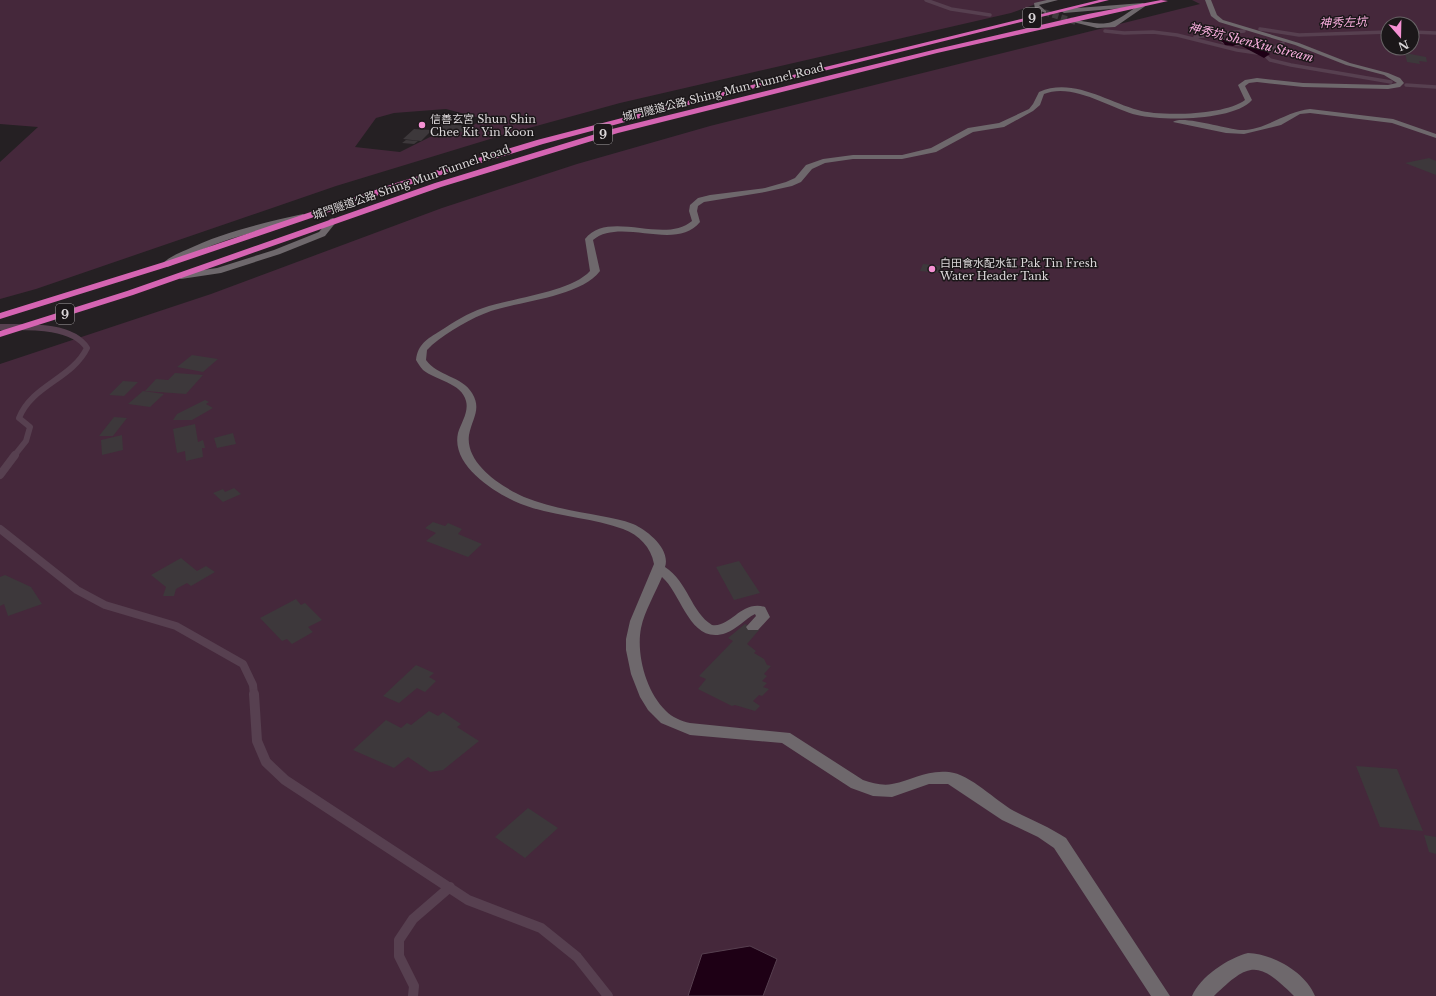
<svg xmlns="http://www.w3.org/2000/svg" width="1436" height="996" viewBox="0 0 1436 996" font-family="'Libre Baskerville','Noto Sans TC',serif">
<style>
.green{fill:#45283b;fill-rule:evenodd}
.water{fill:#1e0015;stroke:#574050}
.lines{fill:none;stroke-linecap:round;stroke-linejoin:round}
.stream-far3{stroke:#574050;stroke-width:3.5}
.stream-far2{stroke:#574050;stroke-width:6}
.stream-far1{stroke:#574050;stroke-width:8}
.stream{stroke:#574050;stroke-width:10}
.canal{fill:#1e0015;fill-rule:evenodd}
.building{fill:#3d383b}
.minor-tunnel{stroke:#403b3e;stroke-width:6;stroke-dasharray:6 3;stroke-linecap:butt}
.minor{fill:#6e686c;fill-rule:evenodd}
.highway{fill:#d564b2;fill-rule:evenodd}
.poi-dot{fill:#f591d3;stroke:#1b1719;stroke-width:1.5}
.labels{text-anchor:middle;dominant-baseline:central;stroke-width:3;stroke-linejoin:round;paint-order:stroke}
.far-street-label{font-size:11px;fill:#dbd7d9;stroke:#1b1719}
.far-poi-label{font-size:11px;fill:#dbd7d9;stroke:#1b1719;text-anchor:start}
.shield{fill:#1b1719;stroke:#a19d9f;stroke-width:1}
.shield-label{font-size:12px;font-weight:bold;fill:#dbd7d9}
.far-water-label{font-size:12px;font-style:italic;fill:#f9aede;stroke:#1b1719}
</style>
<rect width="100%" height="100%" fill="#252023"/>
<path class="green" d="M0 0H1058L1039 3 1011 13 620 103 500 136 336 186 36 289 0 299V162L38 127 0 124ZM446 109 484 119 461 132 434 135 400 152 355 147 376 118 394 113Z
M1192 0H1436V996H0V364L211 294 442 208 577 164 710 126 1200 4ZM1388 24H1412V48H1388Z"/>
<path class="water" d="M1234 38 1248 42 1254 46 1229 45 1221 42 1220 40Z
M750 946 777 959 763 996H688L702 954Z"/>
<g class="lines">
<path class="stream-far3" d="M926 0 951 9 990 15
M1260 29 1299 35 1388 32
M1105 31 1124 33 1153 32 1177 35 1237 50 1264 54 1270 60 1291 65 1391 82
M1412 32 1436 33
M1195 37 1244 31
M1264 54 1283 43
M1406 85 1436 87"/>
<path class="stream-far2" d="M0 327C25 327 72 324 87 348 72 379 32 385 19 418L30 427 26 441 14 456"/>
<path class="stream-far1" d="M0 475 15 455
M0 529 77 590 105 605 176 626 243 664 253 685 254 695"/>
<path class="stream" d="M254 694 257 741 266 762 285 780 468 900 541 928 577 957 608 996
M413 996 414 986 399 956V940L413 919 450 887"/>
<path class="canal" d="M1233 35 1246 38 1270 54 1264 58 1238 44 1233 46 1225 45 1223 42 1229 36Z"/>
</g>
<path class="building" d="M1405 53 1426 57 1427 62 1419 61 1420 64 1407 62Z
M441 124 469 126 464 132 435 129Z
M414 129 432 130 421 141 403 139Z
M406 140 418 141 414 144 402 143Z
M1429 158 1436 161V175L1405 163Z
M923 264 943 266 940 273 920 271Z
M192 355 218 359 203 372 177 367Z
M175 373 203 375 186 394 145 391 156 379 168 380Z
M123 381 138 382 124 396 109 395Z
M143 391 164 394 150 407 128 404Z
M205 400 209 402 206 404 213 408 192 420H173L177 414Z
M114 417 127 418 113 436H99Z
M195 424 198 442 203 440 205 448H202L203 457 186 461 185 451 177 453 173 429Z
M233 433 236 444 217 448 214 438Z
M122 435 123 450 102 455 101 440Z
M234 488 241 494 223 502 213 493 223 489 225 492Z
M433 522 445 526 448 523 462 529 458 534 482 544 468 557 426 541 436 533 425 528Z
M181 558 197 571 206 566 215 572 191 586 187 583 176 589 174 596H163L166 587 151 575Z
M739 561 760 593 734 600 716 567Z
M5 575 31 587 42 604 8 616 4 604 0 606V577Z
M296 599 301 605 305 603 322 620 308 627 313 632 292 644 287 639 282 641 260 618Z
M745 624 759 630 747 644 756 651 754 653 764 659 767 665 771 666 764 674 767 676 762 681 767 683 763 687 769 689 762 696 759 695 753 701 760 706 755 711 735 705 732 706 698 689 706 679 699 676 733 641 728 638Z
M416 665 434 673 429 677 436 681 425 692 417 688 399 703 383 696Z
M429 711 438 716 443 712 461 724 457 727 479 741 443 770 430 772 408 757 394 768 353 750 386 720 401 728 407 723 411 725Z
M1356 766 1397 769 1423 831 1380 827Z
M528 808 558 828 525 858 495 837Z
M1424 835 1436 837V854L1429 852Z"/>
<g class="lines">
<path class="minor-tunnel" d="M1044 12 1076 22"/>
<path class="minor" d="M1047 0H1058L1039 5 1046 11V13L1035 9 1034 3Z
M1205 0H1211L1217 15 1223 20 1299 43 1350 63 1388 73 1400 78 1404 83 1400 87 1388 89 1303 87 1257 82 1249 83 1245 86 1252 100C1234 121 1163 121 1137 115 1110 108 1072 82 1044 94L1040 105 1033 111 1004 127 973 132 936 152 902 159H853L825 163 812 169 801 182 792 186 765 192 704 202 698 206 697 211 700 222C676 252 621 217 593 240L600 271C580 297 521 301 491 311 471 318 449 331 432 345L427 350 426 360C437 376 462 376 472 393 482 409 472 419 469 435 465 464 502 487 524 497 548 507 575 511 601 516 611 518 623 520 633 524 647 530 671 549 665 567 688 582 691 612 712 625 731 628 741 600 765 607L770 617 758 630H748L746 627 756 616 755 614C745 619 737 629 726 633 690 646 682 594 662 577 655 594 645 610 641 628 636 654 646 692 666 711 672 717 681 721 690 723L790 733 863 780C872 783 883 786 892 784 914 780 924 770 949 772 970 774 996 801 1014 811 1032 820 1049 827 1066 838L1170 996H1151L1054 848 1038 837 1002 820 948 784H929L892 797 873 796 851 788 782 743 690 735 661 723 648 710 640 697 631 674 626 650V639L630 621 654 564C651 547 639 535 623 529 588 516 549 517 514 501 491 490 451 464 458 433 461 423 469 412 466 401 462 383 435 380 423 370 420 367 418 363 416 360 418 344 427 339 440 331 454 322 468 313 483 308 512 298 571 292 590 271L585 239C609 209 664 245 692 221L689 211 690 205 698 198 710 195 765 188 786 182 795 178 806 165 823 159 853 155H902L931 148 968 128 999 123 1029 109 1033 104 1039 92C1072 77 1106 101 1138 110 1161 117 1226 115 1245 100L1238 85 1245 80 1257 78 1303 83 1388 85 1397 83 1384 75 1346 65 1295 45 1219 22 1211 16Z
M1143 3 1146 5 1144 7 1115 27 1097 28 1073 22 1076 20C1109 26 1109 26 1136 7L1064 13 1061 11 1064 9Z
M1310 109 1393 119 1436 134V138L1392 123 1310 113 1300 114 1281 125 1244 134 1226 133 1173 122C1182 115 1226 129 1240 130 1265 131 1286 111 1310 109Z
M303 214 307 217 306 219C258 231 213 240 170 266L167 267 162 264C168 258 178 253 186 250 223 232 263 223 303 214Z
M333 218 337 221 325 236 280 254 221 273 181 279 176 276 181 273 217 268 274 250 319 232 330 219Z
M1248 953C1273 954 1305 972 1315 996H1294C1258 960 1249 962 1214 996H1192C1200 977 1228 958 1248 953Z"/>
<path class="highway" d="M1099 0H1109L711 99 543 144 405 186 170 266 0 319V313L164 262 399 182 537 140 707 96Z
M1161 0 1168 1 937 53 618 133 441 187 133 295 0 337V331L127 291 435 183 612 129 937 49 1088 14Z"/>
</g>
<g class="poi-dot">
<circle cx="422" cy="125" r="4"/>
<circle cx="932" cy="269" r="4"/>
</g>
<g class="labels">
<g class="far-street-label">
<text transform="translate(723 92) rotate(-14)">城門隧道公路 Shing Mun Tunnel Road</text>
<text transform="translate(411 182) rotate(-19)">城門隧道公路 Shing Mun Tunnel Road</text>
</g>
<g class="far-poi-label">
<text x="430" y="119">信善玄宮 Shun Shin<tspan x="430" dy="13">Chee Kit Yin Koon</tspan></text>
<text x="940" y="263">白田食水配水缸 Pak Tin Fresh<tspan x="940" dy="13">Water Header Tank</tspan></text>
</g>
<g class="shield">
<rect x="1023" y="8" width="18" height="20" rx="3"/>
<rect x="594" y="124" width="18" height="20" rx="3"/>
<rect x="56" y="304" width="18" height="20" rx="3"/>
</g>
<g class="shield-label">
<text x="1032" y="18">9</text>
<text x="603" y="134">9</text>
<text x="65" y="314">9</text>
</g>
<g class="far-water-label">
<text transform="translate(1343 22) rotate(-2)">神秀左坑</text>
<text transform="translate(1251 42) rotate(14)">神秀坑 ShenXiu Stream</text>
</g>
</g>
<g transform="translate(1400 36) rotate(160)"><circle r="19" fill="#1b1719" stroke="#686466"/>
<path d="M0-3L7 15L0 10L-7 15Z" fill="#f591d3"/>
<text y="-6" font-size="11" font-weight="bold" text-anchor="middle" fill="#dbd7d9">N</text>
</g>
</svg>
